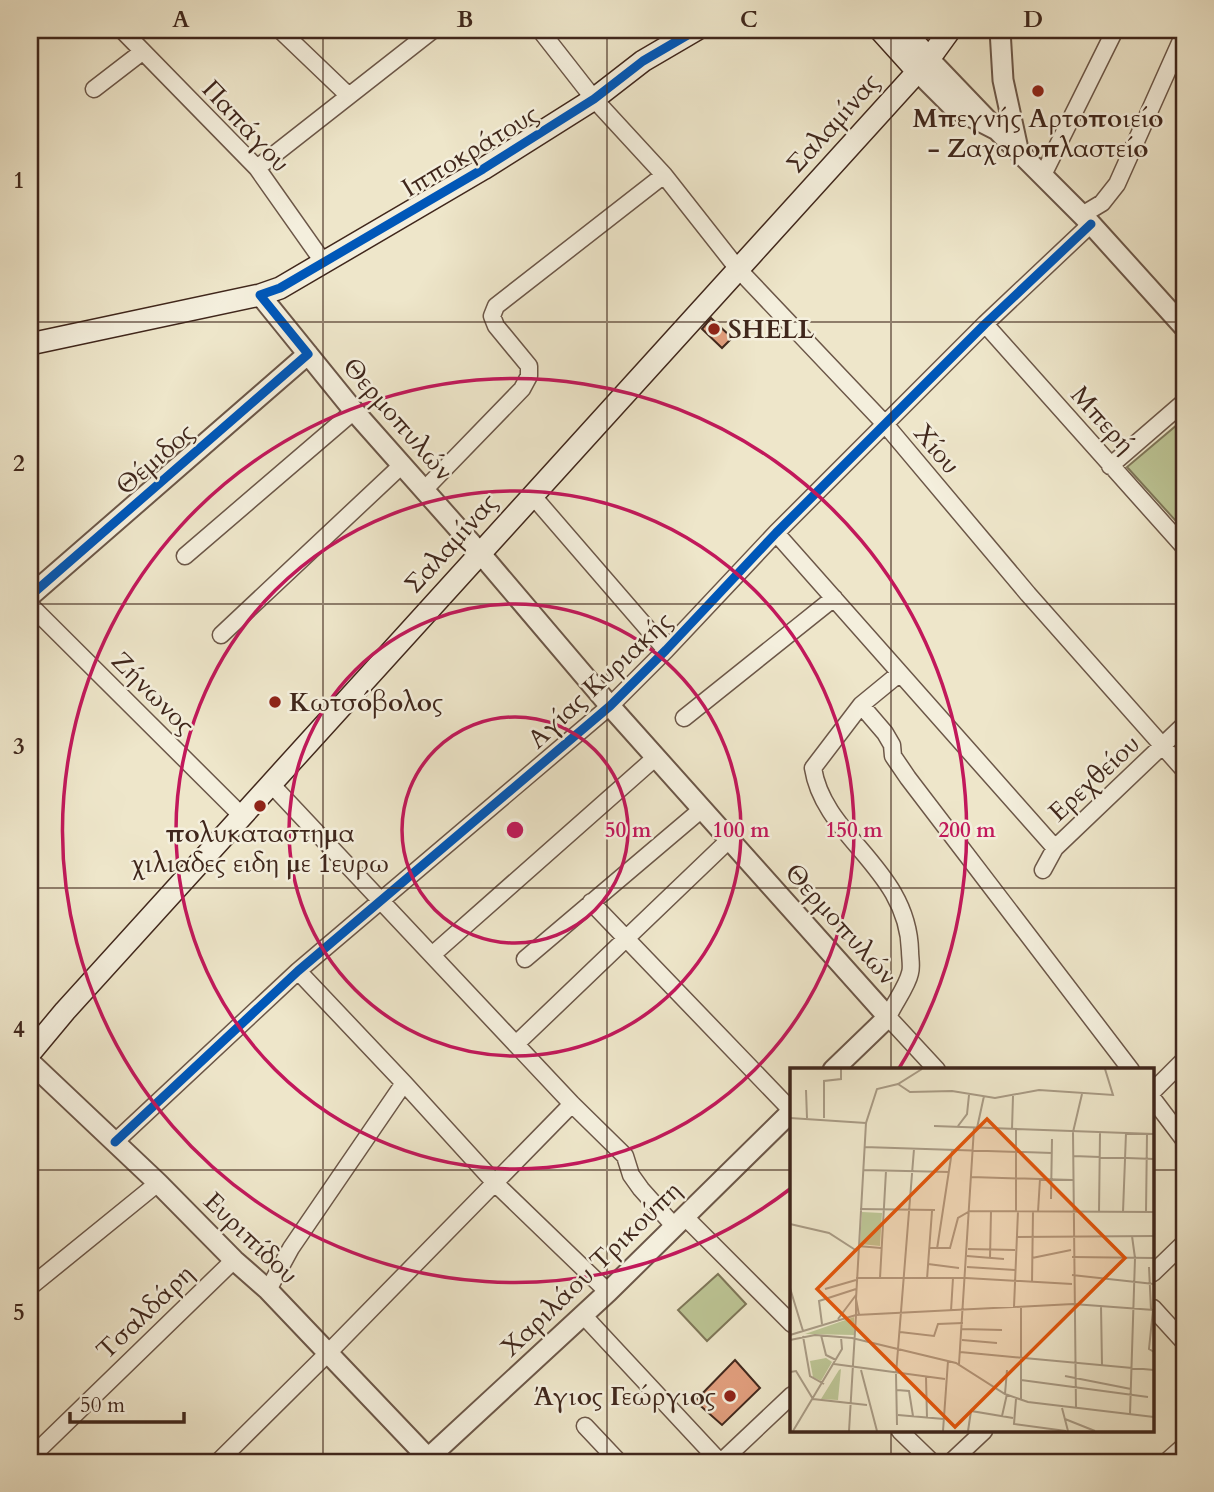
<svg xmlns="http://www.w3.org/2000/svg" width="1214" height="1492" viewBox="0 0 1214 1492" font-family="Cardo,serif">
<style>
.green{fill:#bcc494;stroke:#7e7658;stroke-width:2}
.building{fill:#e19e7d;stroke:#40271c;stroke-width:2}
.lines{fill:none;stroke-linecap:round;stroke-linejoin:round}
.minor-casing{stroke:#6c5748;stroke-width:19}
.tertiary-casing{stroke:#6c5748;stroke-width:23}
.secondary-casing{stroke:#40271c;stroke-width:24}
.minor{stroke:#f4efdd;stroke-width:16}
.tertiary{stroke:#f4efdd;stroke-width:19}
.secondary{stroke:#f4efdd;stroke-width:21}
.cycleway-casing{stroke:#f4efdd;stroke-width:13}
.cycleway{stroke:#0057b8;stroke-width:9}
.grid{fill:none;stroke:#40271c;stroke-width:2;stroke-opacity:0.55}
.ring{fill:none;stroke:#c2185b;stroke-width:3.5}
.poi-dot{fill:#8f2418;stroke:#f4efdd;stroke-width:2.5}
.labels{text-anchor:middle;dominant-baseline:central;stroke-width:5;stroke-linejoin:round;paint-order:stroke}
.poi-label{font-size:26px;font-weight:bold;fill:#40271c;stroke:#f4efdd}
.street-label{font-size:26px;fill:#40271c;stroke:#f4efdd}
.inset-road{fill:none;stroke:#a89a84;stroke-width:2}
.view{fill:#e0560d;fill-opacity:0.15;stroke:#e0560d;stroke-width:3.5}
.inset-edge{fill:none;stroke:#40271c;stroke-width:3.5}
.centre{fill:#c2185b;stroke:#f4efdd;stroke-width:3.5}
.ring-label{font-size:21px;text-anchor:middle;font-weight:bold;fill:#c2185b;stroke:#f4efdd;stroke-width:5;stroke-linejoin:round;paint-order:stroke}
.neatline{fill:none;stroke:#40271c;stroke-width:2.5}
.grid-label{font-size:23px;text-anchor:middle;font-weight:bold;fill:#40271c}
</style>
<rect width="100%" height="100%" fill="#eee6ca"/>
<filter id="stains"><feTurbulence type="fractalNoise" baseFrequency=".00286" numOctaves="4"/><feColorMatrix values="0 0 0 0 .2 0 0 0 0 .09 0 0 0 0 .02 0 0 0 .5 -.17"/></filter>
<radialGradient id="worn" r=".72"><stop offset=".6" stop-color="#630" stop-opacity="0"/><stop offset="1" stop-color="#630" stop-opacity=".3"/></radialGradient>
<path class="green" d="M1184 419V530L1127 467Z
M718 1274 746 1304 707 1341 678 1310Z"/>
<path class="building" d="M711 318 732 338 722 348 702 329Z
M735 1360 760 1388 722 1425 695 1401Z"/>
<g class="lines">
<defs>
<path id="minor" d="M122 30 257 168 324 263
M280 30 349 96
M540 30 594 99 664 175 738 269 885 424 1028 594 1184 770
M94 89 142 52
M257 168 433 30
M1043 175 1115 30
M1082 215 1102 203 1117 184 1183 36
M985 324 1184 547
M1110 466 1184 402
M424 490 522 389 529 376V366L496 326 492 316 496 306 664 175
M532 495 666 650
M776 533 1055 848
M185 556 354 411
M30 605 242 816
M221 635 402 465
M900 673 861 705 813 768C824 838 908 868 910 951 910 958 912 967 910 973 907 987 894 1003 888 1017L937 1070
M861 705 885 733 892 745 893 756 908 778 1131 1070
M684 718 834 598
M271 784 572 1104 625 1156 631 1175 641 1189 675 1227
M1043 870 1055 848 1184 725
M591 902 792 1111
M432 955 656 757
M525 959 702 809
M298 971 404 1083 496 1184 608 1292
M516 1044 730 839
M1153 1091 1184 1060
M1153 1099 1184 1140
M115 1142 298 971 610 706 666 650 776 533 985 324 1091 224
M685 1217 792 1324
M1153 1273 1184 1243
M30 1287 158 1183
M268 1290 291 1248 404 1083
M1153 1308 1184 1342
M583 1315 720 1462
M585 1426 619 1462
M900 1431 932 1462
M30 1458 234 1260
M218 1462 329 1352 572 1104
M721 1462 792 1395
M951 1462 984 1431
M1166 1462 1184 1446"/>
<path id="tertiary" d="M1000 30 1003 80 1018 149
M917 71 954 108 997 130 929 59
M997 130 1091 224 1184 327
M260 295 354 411 480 553 610 706 888 1017 833 1070
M30 596 308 354
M30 1062 158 1183 234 1260 268 1290 428 1458
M424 1462 608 1292 792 1111"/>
<path id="secondary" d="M880 30 917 71
M904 30 929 59
M30 344 260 295 280 288 483 169 594 99 643 61 696 30
M30 1053 65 1011 929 59 950 30"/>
</defs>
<use href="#minor" class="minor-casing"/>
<use href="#tertiary" class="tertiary-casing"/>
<use href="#secondary" class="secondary-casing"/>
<use href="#minor" class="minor"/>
<use href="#tertiary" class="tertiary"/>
<use href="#secondary" class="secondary"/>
<defs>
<path id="cycleway" d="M30 596 308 354 260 295 280 288 483 169 594 99 643 61 696 30
M115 1142 298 971 610 706 666 650 776 533 985 324 1091 224"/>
</defs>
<use href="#cycleway" class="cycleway-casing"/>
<use href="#cycleway" class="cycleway"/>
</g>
<path class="grid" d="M323 30V1462M607 30V1462M891 30V1070M30 322H1184M30 604H1184M30 888H1184M30 1170H792M1153 1170H1184M891 1431V1462"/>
<g class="ring">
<circle cx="515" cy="830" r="113"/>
<circle cx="515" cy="830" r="226"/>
<circle cx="515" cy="830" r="339"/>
<path d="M790 1189A452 452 0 1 1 898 1070"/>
</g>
<g class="poi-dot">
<circle cx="1038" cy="91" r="7"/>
<circle cx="714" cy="329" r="7"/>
<circle cx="275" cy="702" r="7"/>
<circle cx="260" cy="806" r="7"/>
<circle cx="730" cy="1396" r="7"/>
</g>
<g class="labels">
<g class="poi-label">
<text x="1038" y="118">Μπεγνής Αρτοποιείο<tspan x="1038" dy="30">- Ζαχαροπλαστείο</tspan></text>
<text x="728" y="329" text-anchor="start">SHELL</text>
<text x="289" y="702" text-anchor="start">Κωτσόβολος</text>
<text x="260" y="833">πολυκαταστημα<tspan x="260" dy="30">χιλιαδες ειδη με 1ευρω</tspan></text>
<text x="716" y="1396" text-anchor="end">Άγιος Γεώργιος</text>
</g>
<g class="street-label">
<text transform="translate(833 123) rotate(-48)">Σαλαμίνας</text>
<text transform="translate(246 126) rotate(47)">Παπάγου</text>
<text transform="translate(470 151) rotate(-31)">Ιπποκράτους</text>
<text transform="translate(398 419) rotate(49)">Θερμοπυλών</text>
<text transform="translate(1103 420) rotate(48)">Μπερή</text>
<text transform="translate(937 449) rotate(50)">Χίου</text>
<text transform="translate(155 459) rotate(-41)">Θέμιδος</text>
<text transform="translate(451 543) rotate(-48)">Σαλαμίνας</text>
<text transform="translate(600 680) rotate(-43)">Αγίας Κυριακής</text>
<text transform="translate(153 693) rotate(45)">Ζήνωνος</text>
<text transform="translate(1094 778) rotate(-43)">Ερεχθείου</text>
<text transform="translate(841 924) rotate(48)">Θερμοπυλών</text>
<text transform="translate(251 1238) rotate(44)">Ευριπίδου</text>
<text transform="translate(591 1269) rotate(-44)">Χαριλάου Τρικούπη</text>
<text transform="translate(145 1312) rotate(-44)">Τσαλδάρη</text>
</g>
</g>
<g transform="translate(790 1068)">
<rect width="364" height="364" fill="#eee6ca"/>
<path d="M72 144 92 145 90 178 70 176ZM64 249V267L15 266ZM36 290 42 294 31 313 23 309 20 293ZM51 301 48 332 31 331 49 302Z" fill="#bcc494"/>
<path class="inset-road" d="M108 16 120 24 162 23 205 30 249 22 323 27 315 1M16 22 17 50M0 50 76 55M34 50V13L51 11V1M144 58 364 66M168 58 177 46 179 27M187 60 194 28M222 61 223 28M74 79 262 85M283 88 364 91M73 102 159 104M181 109 283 112M261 131 262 71M70 141 145 142M226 143V62M248 144 250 111M309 144 310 65M333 144 336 65M356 144 357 66M0 156 39 165 67 183M342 168 345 190M226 169 364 168M68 178 91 180M139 180H160L168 150 180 143 364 144M147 181 162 83M178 181 225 182M177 188 214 191M282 189 364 190M200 190 201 143M242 190 281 182M138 196 169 200M177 199 225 202M359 199 361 242M282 207 364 216M66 210H176L282 216M90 210 96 103M137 211 142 143M242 215 243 143M0 220 13 263M35 221 66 212M66 231 76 55 87 21 108 16 132 1M311 238 312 297M224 239 228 143M231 239V331M363 242 359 281 364 284M161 243 163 210M66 247V231L69 247M48 251 66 227M32 256 29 233 66 221M172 261 212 262M110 264 144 268 148 256 173 255M0 267 66 247 283 236 364 242M31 267 36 287 46 292M13 268 20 308 34 316M0 272 25 267 62 270 166 295 215 326 238 334 364 349M172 272 207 275M170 284 364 302M44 296 155 311M169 296 184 60M71 302 87 363M0 304 6 303 23 331 77 337M275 308 341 321M136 309 137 350M231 312 358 329M107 322 119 323 123 348M215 326 217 302M226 331 224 356 276 363M272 340 278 363M286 340 283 64 292 26M340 346 345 190M108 347 154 351M212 348 217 326M275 351 305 363M107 357 106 306 124 81M3 363 52 281 51 269M59 363 66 247M153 363 158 293M178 363 181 343 223 350"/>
<path class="view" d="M197 51 335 190 165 359 27 221Z"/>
<rect width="364" height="364" class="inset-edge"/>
</g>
<circle cx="515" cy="830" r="10" class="centre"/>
<g class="ring-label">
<text x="628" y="837">50 m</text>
<text x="741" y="837">100 m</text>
<text x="854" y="837">150 m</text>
<text x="967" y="837">200 m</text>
</g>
<rect width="1214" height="1492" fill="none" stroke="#eee6ca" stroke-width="77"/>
<path d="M70 1412v10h114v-10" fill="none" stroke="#40271c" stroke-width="3.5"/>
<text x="80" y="1412" font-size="21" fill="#40271c" stroke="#f4efdd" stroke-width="5" paint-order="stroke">50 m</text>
<rect x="38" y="38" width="1138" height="1416" class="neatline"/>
<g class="grid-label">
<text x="181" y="27">A</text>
<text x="465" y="27">B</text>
<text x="749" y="27">C</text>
<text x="1033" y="27">D</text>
<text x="19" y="188">1</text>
<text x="19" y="471">2</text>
<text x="19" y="754">3</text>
<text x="19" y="1037">4</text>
<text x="19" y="1320">5</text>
</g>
<rect width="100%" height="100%" filter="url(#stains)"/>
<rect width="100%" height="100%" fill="url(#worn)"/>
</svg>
